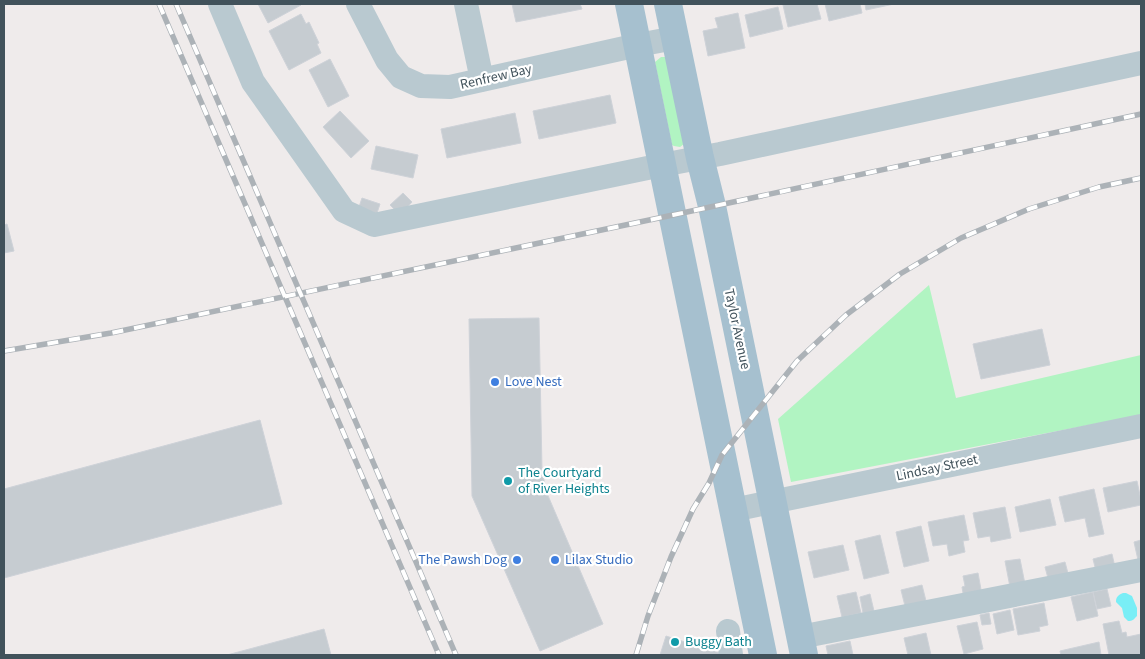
<svg xmlns="http://www.w3.org/2000/svg" width="1145" height="659" viewBox="0 0 1145 659" font-family="'Source Sans 3',sans-serif">
<style>
.green{fill:#b1f4c2}
.water{fill:#79eef6}
.building{fill:#c6ccd1;stroke:#ced2d8}
.lines{fill:none;stroke-linecap:round;stroke-linejoin:round}
.minor{stroke:#b9c9d0;stroke-width:24}
.major{stroke:#a6c0cf;stroke-width:28}
.rail-casing{stroke:#acb2b7;stroke-width:5.5}
.rail{stroke:#fff;stroke-width:4;stroke-dasharray:11;stroke-linecap:butt}
.shop-dot{fill:#3f7fe0;stroke:#fff;stroke-width:2}
.culture-dot{fill:#0f9aa8;stroke:#fff;stroke-width:2}
.labels{text-anchor:middle;dominant-baseline:central;stroke-width:4.5;stroke-linejoin:round;paint-order:stroke}
.street-label{font-size:14px;fill:#41525b;stroke:#fff}
.shop-label{font-size:14px;fill:#366cbe;stroke:#fff;text-anchor:start}
.culture-label{font-size:14px;fill:#0d838f;stroke:#fff;text-anchor:start}
</style>
<rect width="100%" height="100%" fill="#efebeb"/>
<path class="green" d="M661 57H666L684 144 680 147 674 146 672 145 655 62Z
M929 285 956 398 1141 355V415L791 482 778 419Z"/>
<path class="water" d="M1123 593H1126L1132 596 1137 608V616C1134 619 1133 621 1128 621L1124 617 1122 608 1116 602C1116 597 1118 595 1123 593Z"/>
<path class="building" d="M258 4H300L301 5 268 23Z
M512 4H580L582 9 516 22Z
M789 4H817L821 19 788 27 783 5Z
M825 4H860L862 13 829 21Z
M865 4H894L866 10Z
M778 7 783 29 750 37 745 15Z
M738 13 745 48 708 56 703 31 718 28 715 18Z
M301 14 306 24 309 22 319 43 317 44 321 53 289 70 269 31Z
M330 59 349 96 328 107 309 70Z
M610 95 616 123 539 139 533 111Z
M340 111 369 141 351 158 323 127Z
M515 113 521 143 447 158 441 129Z
M376 146 418 155 413 178 371 169Z
M403 193 412 202 400 215 390 205Z
M362 198 380 204 376 216 358 210Z
M7 224 14 251 4 253V225Z
M539 318 542 470 546 491 603 624 540 651 472 496 469 319Z
M1042 329 1050 365 981 379 973 344Z
M260 420 282 504 4 578V489Z
M1137 481 1141 500V505L1108 512 1103 488Z
M1094 489 1104 534 1089 537 1085 518 1065 522 1059 497Z
M1050 499 1056 525 1020 532 1015 507Z
M1005 507 1011 538 991 542 990 536 978 538 973 513Z
M964 515 969 540 963 541 965 552 949 556 947 544 933 546 928 522Z
M921 526 929 561 904 567 896 532Z
M880 535 889 573 864 579 855 541Z
M1141 540V559L1138 560 1134 542Z
M843 545 849 570 814 578 808 552Z
M1112 554 1115 567 1096 571 1093 559Z
M1020 559 1025 584 1010 587 1005 561Z
M1065 562 1069 577 1049 582 1045 567Z
M978 573 982 595 964 599 962 587 965 586 963 576Z
M922 585 927 605 906 610 901 590Z
M1107 589 1111 606 1097 609 1093 592Z
M856 592 861 613 842 617 837 596Z
M1093 592 1098 616 1077 621 1071 597Z
M870 594 874 611 863 613 860 597Z
M1044 603 1048 625 1039 627 1040 631 1018 635 1013 609Z
M1010 610 1014 630 997 634 993 614Z
M989 613 991 624 982 625 980 615Z
M1119 621 1122 633 1126 632 1127 637 1141 634V655H1109L1103 624Z
M977 622 983 649 964 654 957 626Z
M324 629 331 655H227Z
M926 633 931 655H908L904 638Z
M666 636 726 655H660Z
M850 641 853 655H828L826 646Z
M1099 642 1101 655H1061L1060 651Z"/>
<g class="lines">
<path class="minor" d="M220 4 253 82 344 211 374 225 662 165 720 154 1141 63
M358 4 387 60 401 77 421 86 450 87 638 45 675 38
M466 4 482 80
M733 510 1141 426
M728 631 731 655
M800 637 1141 570"/>
<path class="major" d="M629 4 763 655
M668 4 700 158 712 206 804 655"/>
<defs>
<path id="rail" d="M159 4 439 655
M176 4 456 655
M4 351 111 333 673 215 1141 114
M636 655 648 616 671 557 693 509 709 483 722 455 797 361 846 315 900 274 961 238 1029 209 1099 187 1141 178"/>
</defs>
<use href="#rail" class="rail-casing"/>
<use href="#rail" class="rail"/>
</g>
<g class="shop-dot">
<circle cx="495" cy="382" r="5"/>
<circle cx="517" cy="560" r="5"/>
<circle cx="555" cy="560" r="5"/>
</g>
<g class="culture-dot">
<circle cx="508" cy="481" r="5"/>
<circle cx="675" cy="642" r="5"/>
</g>
<g class="labels">
<g class="street-label">
<text transform="translate(496 77) rotate(-13)">Renfrew Bay</text>
<text transform="translate(737 329) rotate(78)">Taylor Avenue</text>
<text transform="translate(937 468) rotate(-12)">Lindsay Street</text>
</g>
<g class="shop-label">
<text x="505" y="382">Love Nest</text>
<text x="507" y="560" text-anchor="end">The Pawsh Dog</text>
<text x="565" y="560">Lilax Studio</text>
</g>
<g class="culture-label">
<text x="518" y="473">The Courtyard<tspan x="518" dy="16">of River Heights</tspan></text>
<text x="685" y="642">Buggy Bath</text>
</g>
</g>
<rect width="1145" height="659" fill="none" stroke="#41525b" stroke-width="10"/>
</svg>
